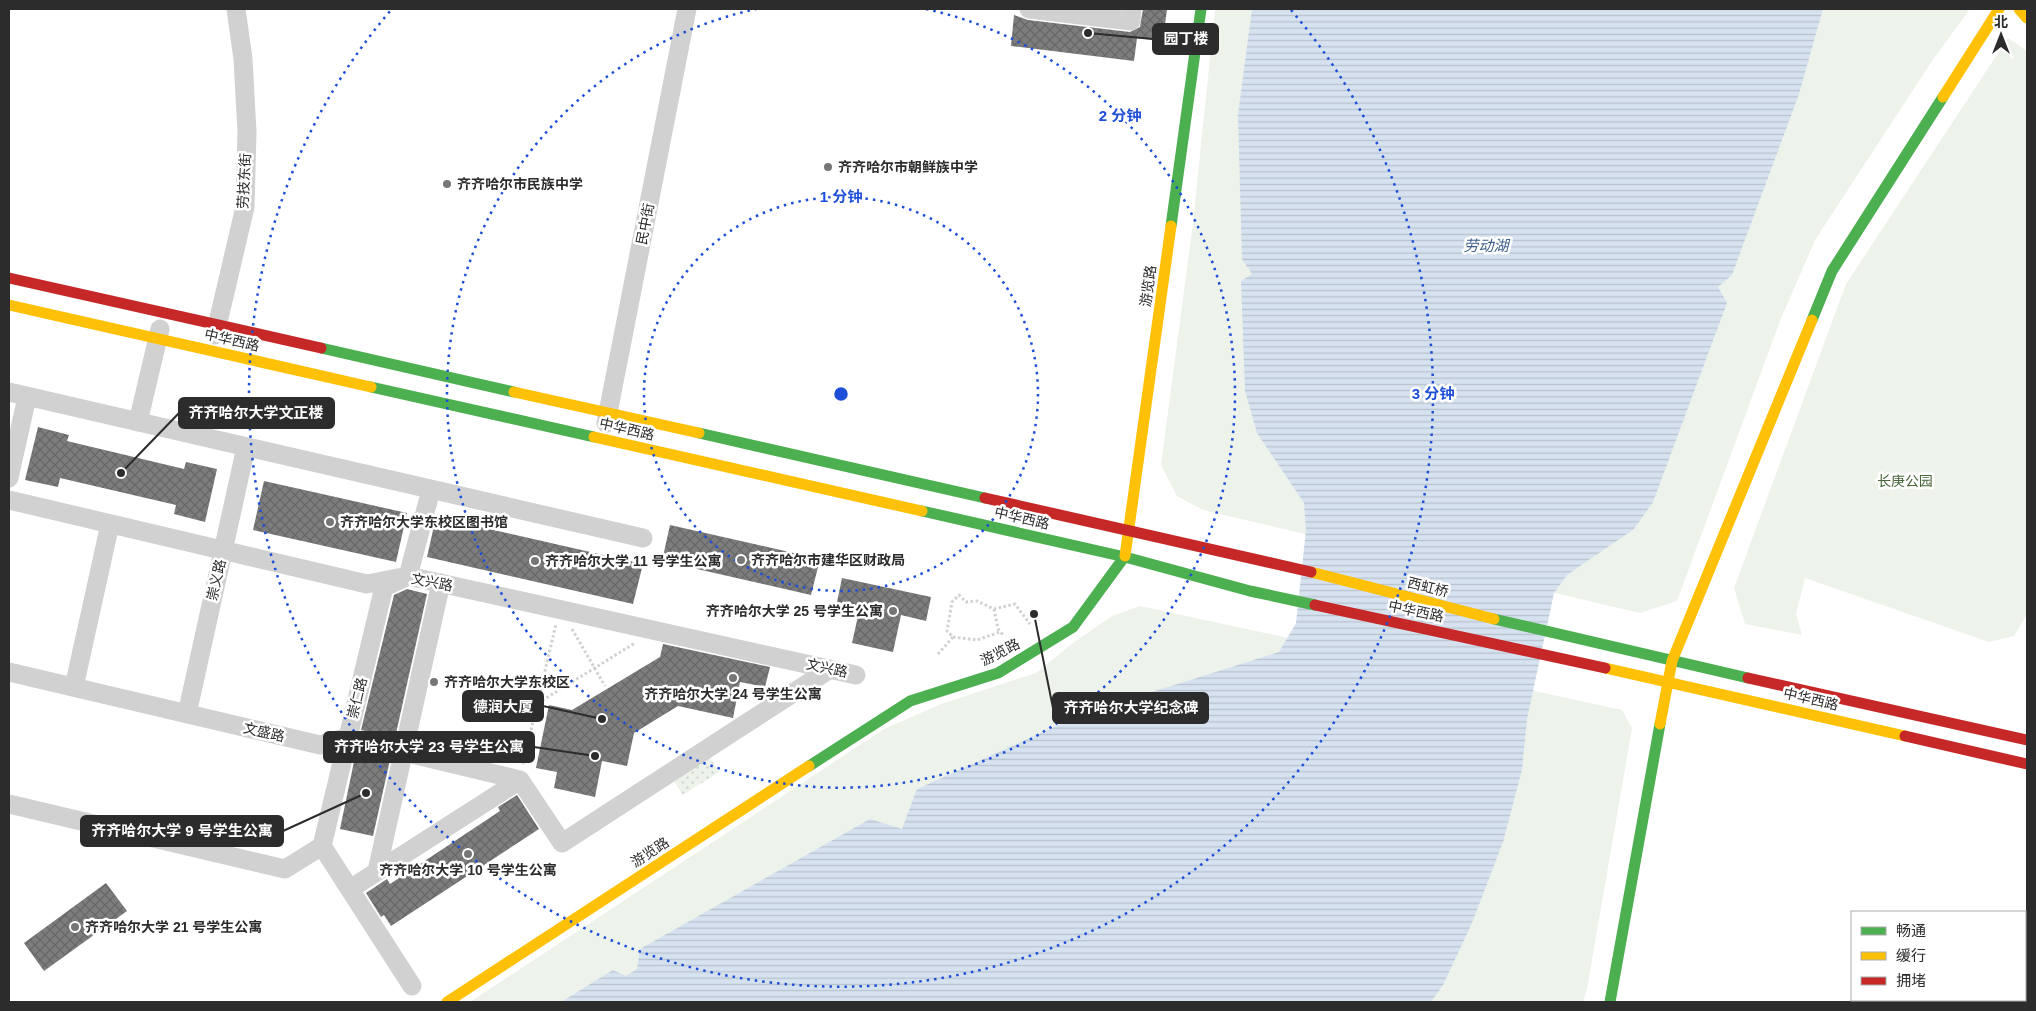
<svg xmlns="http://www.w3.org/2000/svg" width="2036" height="1011" viewBox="0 0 2036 1011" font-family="Arial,'Noto Sans SC',sans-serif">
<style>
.grass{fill:url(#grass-dots)}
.park{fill:#edf3ea}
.water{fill:url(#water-rules)}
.building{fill:url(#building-cross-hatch)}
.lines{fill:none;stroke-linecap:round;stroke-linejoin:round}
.path{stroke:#d1d1d1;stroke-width:3;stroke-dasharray:2.5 2.5;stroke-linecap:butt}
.street{stroke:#d1d1d1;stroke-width:19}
.fast{stroke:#4caf50;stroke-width:11}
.slow{stroke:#ffc107;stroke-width:11}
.jam{stroke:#c62828;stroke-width:11}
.ring{fill:none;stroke:#1d4ed8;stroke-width:2.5;stroke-dasharray:2.5 5}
.poi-dot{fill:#767676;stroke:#fff;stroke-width:2}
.labels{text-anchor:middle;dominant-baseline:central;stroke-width:5;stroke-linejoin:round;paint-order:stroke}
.poi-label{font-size:14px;font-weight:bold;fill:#2c2c2c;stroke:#fff;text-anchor:start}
.street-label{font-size:14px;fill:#2c2c2c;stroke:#fff}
.park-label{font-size:14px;fill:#48653b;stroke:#fff}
.water-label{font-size:15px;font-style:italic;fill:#3d5f8a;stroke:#fff}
.centre{fill:#1d4ed8;stroke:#fff;stroke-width:2.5}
.ring-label{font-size:15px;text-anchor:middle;font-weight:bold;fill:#1d4ed8;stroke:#fff;stroke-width:5;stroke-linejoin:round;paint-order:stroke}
.leader{fill:none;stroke:#2c2c2c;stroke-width:2}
.callout-dot{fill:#2c2c2c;stroke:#fff;stroke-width:2}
.callout{fill:#2c2c2c;stroke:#2c2c2c;stroke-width:2}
.callout-label{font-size:15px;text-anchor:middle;font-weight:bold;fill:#fff}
</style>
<defs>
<pattern id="grass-dots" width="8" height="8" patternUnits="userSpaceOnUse" patternTransform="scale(1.25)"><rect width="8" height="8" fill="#edf3ea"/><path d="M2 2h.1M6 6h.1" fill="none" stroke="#cbd0c9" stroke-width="1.8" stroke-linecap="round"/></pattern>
<pattern id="water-rules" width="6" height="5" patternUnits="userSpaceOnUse" patternTransform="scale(1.25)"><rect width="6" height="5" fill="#d6e2f0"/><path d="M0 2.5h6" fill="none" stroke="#b8c2ce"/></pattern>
<pattern id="building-cross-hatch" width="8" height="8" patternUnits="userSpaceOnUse" patternTransform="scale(1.25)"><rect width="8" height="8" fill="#7d7d7d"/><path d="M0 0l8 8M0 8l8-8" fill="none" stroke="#676767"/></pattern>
</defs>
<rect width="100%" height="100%" fill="#fff"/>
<path class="grass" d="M707 753 719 772 683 795 670 775Z"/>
<path class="park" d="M1215 9H1970L1932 61 1815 240 1780 321 1677 601 1640 613 1203 510 1177 496 1161 465 1193 223Z
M2008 38 2027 51V614L2014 636 1989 642 1805 578 1796 614 1802 635 1745 624 1734 588 1846 284Z
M1140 606 1622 710 1632 728 1587 989 1583 1002H470L884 729 941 704 1036 673 1073 643 1112 616Z"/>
<path class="water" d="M1252 9H1823L1799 94 1732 275 1718 287 1727 303 1653 502 1634 529 1567 575 1554 593 1527 719 1522 770 1503 842 1472 923 1443 985 1431 1002H561L613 970 626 976 637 969 640 949 870 819 902 829 917 789 1085 713 1279 652 1296 623 1306 530 1304 503 1257 433 1245 391 1241 281 1252 274 1242 259 1238 115Z"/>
<path class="building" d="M1143 9H1167L1163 41 1137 38 1134 61 1011 46 1014 15 1028 20 1130 32 1140 27Z
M38 427 69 435 67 441 184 469 186 462 217 469 205 522 174 514 176 505 60 478 58 487 25 480Z
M264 481 407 513 396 562 253 530Z
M436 517 643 564 633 604 427 557Z
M670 525 820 559 811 595 662 561Z
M842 578 931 597 926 621 901 615 893 652 852 643 860 607 837 602Z
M407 589 427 594 395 738 361 730 394 595Z
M663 644 770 667 765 687 740 682 733 718 678 706 634 733 627 766 602 761 595 797 554 788 557 772 536 768 549 705 572 710 660 657Z
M356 752 390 760 373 836 340 829Z
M517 795 539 829 391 926 384 915 381 917 366 893 387 879 390 884 500 811 498 807Z
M106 883 127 911 44 971 24 943Z"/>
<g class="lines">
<path class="path" d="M994 609 998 629 1004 636
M572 629 605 686
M953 637 977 640 1000 632
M938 654 953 637 947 631 952 602 959 595 966 602 977 601 994 609 1015 604 1030 624
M538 703 635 643
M523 764 556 624"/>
<path class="street" d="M1029 9 1131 21 1132 9
M215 335 245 207 247 132 243 59 236 9
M9 392 643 538
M138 422 160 329
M606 423 687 9
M9 478 27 397
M9 500 367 584 408 576 856 675
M9 672 320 745 345 738 520 780
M74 687 110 524
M187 714 246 447
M520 780 562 843 830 669
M9 804 285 869 322 846
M377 871 441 583
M350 889 520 780
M412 986 322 846 384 587 408 576 431 490"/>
<path class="fast" d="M1171 226 1201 9
M1812 320 1832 271 1943 97
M321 348 514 392
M371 387 594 437
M699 433 985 498
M922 511 1125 557 1250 591 1315 605
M1494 619 1748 678
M809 766 910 701 998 673 1073 627 1125 556
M1610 1002 1660 724"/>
<path class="slow" d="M2019 9 2027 18
M1943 97 1999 9
M9 305 371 387
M514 392 699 433
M594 437 922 511
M1125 556 1171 226
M1311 572 1494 619
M1605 668 1905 736
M1660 724 1672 661 1812 320
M447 1002 809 766"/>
<path class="jam" d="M9 278 321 348
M985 498 1311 572
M1315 605 1605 668
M1748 678 2027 740
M1905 736 2027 764"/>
</g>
<g class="ring">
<circle cx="841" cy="394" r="197"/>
<path d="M926 9A394 394 0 1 1 756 9"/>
<path d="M1291 10A592 592 0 1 1 391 10"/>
</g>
<g class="poi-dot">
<circle cx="828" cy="167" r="5"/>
<circle cx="447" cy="184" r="5"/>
<circle cx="330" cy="522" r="5"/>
<circle cx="741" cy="560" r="5"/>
<circle cx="535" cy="561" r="5"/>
<circle cx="893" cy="611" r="5"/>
<circle cx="733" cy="678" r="5"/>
<circle cx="434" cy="682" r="5"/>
<circle cx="468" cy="854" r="5"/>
<circle cx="75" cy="927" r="5"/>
</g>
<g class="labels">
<g class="poi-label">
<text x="838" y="167">齐齐哈尔市朝鲜族中学</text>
<text x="457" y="184">齐齐哈尔市民族中学</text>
<text x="340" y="522">齐齐哈尔大学东校区图书馆</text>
<text x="751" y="560">齐齐哈尔市建华区财政局</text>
<text x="545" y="561">齐齐哈尔大学 11 号学生公寓</text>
<text x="883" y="611" text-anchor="end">齐齐哈尔大学 25 号学生公寓</text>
<text x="444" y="682">齐齐哈尔大学东校区</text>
<text x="733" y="694" text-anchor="middle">齐齐哈尔大学 24 号学生公寓</text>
<text x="468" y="870" text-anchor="middle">齐齐哈尔大学 10 号学生公寓</text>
<text x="85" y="927">齐齐哈尔大学 21 号学生公寓</text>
</g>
<g class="street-label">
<text transform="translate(244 181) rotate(-87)">劳技东街</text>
<text transform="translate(645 224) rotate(-79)">民中街</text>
<text transform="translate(1148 286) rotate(-82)">游览路</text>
<text transform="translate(232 340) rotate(13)">中华西路</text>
<text transform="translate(627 429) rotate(13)">中华西路</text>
<text transform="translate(1022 518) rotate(13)">中华西路</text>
<text transform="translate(216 580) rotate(-77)">崇义路</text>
<text transform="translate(432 582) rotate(11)">文兴路</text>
<text transform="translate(1428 587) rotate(14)">西虹桥</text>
<text transform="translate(1416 611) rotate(12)">中华西路</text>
<text transform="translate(1000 652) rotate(-27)">游览路</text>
<text transform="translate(827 668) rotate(12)">文兴路</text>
<text transform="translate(357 698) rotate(-76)">崇仁路</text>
<text transform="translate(1811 699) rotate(13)">中华西路</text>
<text transform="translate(264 732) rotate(13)">文盛路</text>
<text transform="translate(650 852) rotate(-33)">游览路</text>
</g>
<g class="park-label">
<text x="1905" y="481">长庚公园</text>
</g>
<g class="water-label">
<text x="1486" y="245">劳动湖</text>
</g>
</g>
<circle cx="841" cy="394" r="8" class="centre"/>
<g class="ring-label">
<text x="1120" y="121">2 分钟</text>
<text x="841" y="202">1 分钟</text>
<text x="1433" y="399">3 分钟</text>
</g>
<path class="leader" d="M1088 33L1153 39M121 473L179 413M602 719L543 706M1034 614L1053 708M595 756L534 747M366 793L283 831"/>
<g class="callout-dot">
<circle cx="1088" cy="33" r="5"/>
<circle cx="121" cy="473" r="5"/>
<circle cx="602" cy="719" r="5"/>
<circle cx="1034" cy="614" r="5"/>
<circle cx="595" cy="756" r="5"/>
<circle cx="366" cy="793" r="5"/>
</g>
<g class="callout">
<rect x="1153" y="24" width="65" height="30" rx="5"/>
<rect x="179" y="398" width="155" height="30" rx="5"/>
<rect x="463" y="691" width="80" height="30" rx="5"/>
<rect x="1053" y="693" width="155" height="30" rx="5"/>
<rect x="324" y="732" width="210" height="30" rx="5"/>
<rect x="81" y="816" width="202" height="30" rx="5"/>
</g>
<g class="callout-label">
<text x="1186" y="44">园丁楼</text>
<text x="256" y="418">齐齐哈尔大学文正楼</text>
<text x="503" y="712">德润大厦</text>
<text x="1131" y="713">齐齐哈尔大学纪念碑</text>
<text x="429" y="752">齐齐哈尔大学 23 号学生公寓</text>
<text x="182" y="836">齐齐哈尔大学 9 号学生公寓</text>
</g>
<rect width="2036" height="1011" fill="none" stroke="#2c2c2c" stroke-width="20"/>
<rect x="1851" y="911" width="175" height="90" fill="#ffffff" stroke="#ababab"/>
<rect x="1861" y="927" width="25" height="8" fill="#4caf50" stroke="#ababab"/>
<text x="1896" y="936" font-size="15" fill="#2c2c2c">畅通</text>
<rect x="1861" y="952" width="25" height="8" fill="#ffc107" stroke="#ababab"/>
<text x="1896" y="961" font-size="15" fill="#2c2c2c">缓行</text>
<rect x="1861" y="977" width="25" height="8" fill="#c62828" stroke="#ababab"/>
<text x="1896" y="986" font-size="15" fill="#2c2c2c">拥堵</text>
<g transform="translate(2001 35)" stroke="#ffffff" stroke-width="4" paint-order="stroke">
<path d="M0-4L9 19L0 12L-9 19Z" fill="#2c2c2c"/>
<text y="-8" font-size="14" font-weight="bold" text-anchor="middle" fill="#2c2c2c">北</text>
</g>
</svg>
